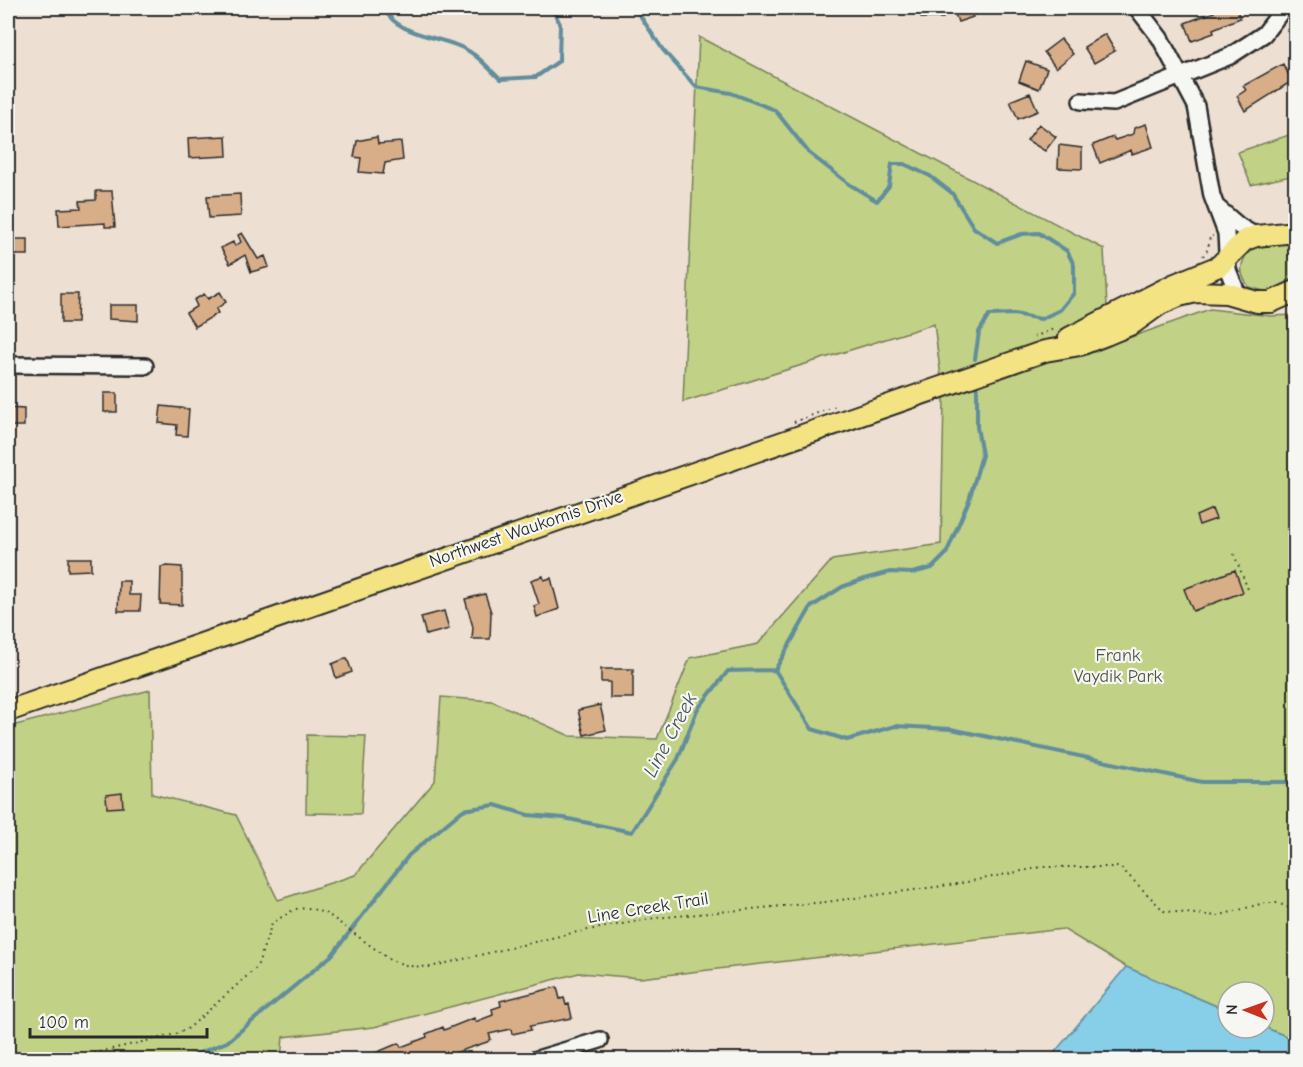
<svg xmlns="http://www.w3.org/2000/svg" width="1303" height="1067" viewBox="0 0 1303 1067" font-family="'Comic Neue',sans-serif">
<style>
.green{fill:#c1d186;stroke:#767e58;stroke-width:1.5}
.water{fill:#87cee8;stroke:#628d9c;stroke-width:1.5}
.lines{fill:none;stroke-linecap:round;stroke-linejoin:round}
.stream{stroke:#628d9c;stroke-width:4}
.building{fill:#d8ae89;stroke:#2b2b2b;stroke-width:1.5}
.minor-casing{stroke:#2b2b2b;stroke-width:20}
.major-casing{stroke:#2b2b2b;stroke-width:24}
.path{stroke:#2b2b2b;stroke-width:2;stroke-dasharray:1.5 4.5;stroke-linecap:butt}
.minor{stroke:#f6f6f2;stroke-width:15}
.major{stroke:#f4e382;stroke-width:20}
.labels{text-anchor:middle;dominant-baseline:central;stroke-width:4.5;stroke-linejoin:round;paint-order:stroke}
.street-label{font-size:18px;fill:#2b2b2b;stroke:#f6f6f2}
.park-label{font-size:18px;fill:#505442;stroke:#f6f6f2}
.water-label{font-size:20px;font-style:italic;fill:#42545a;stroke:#f6f6f2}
</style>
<rect width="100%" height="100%" fill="#ede0d2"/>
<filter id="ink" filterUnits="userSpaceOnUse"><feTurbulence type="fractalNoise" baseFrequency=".0167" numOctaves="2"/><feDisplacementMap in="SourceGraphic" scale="12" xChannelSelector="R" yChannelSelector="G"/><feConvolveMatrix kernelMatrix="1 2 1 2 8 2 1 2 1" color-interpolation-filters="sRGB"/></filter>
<g filter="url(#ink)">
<path class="green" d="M699 37 1104 249 1109 345 1210 309 1271 316 1295 315V1040L1264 1027V992H1228V1011L1126 967 1063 929 640 978 579 973 374 1027 283 1037 281 1059 8 1060V727L150 690 152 794 236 815 278 900 355 875 435 781 441 697 492 701 570 736 657 739 690 658 758 644 832 560 941 544 944 400 934 324 683 402Z
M1295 133V175L1251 185 1238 152Z
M1295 243V278L1268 292 1249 287C1239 274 1239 264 1249 251L1257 247Z
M307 735 366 736 361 814 306 813Z"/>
<path class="water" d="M1126 967 1228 1011V1028L1264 1027 1295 1040V1059H1049Z"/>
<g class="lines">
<path class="stream" d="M384 8C398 39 448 35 473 54 483 61 491 71 500 79L536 77 559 61 560 24 552 8
M635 8 663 50 696 87 731 93 775 110 809 153 849 184 877 201 889 186 892 164H904L930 176 952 193 974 228 997 243 1022 234 1039 233 1067 251 1074 265V293L1060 310 1041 319 1014 314 989 315 979 332 975 359
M775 670 811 607 842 587 864 579 890 572 912 573 932 568 946 554 969 500 982 455 977 427V380
M181 1060 227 1042 332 955 409 855 463 810 495 805 528 815 564 818 632 832 678 759 697 710 728 671 775 670 812 729 847 740 895 726 951 729 1202 782H1296"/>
</g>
<path class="building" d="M922 8H944L943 18H921Z
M953 8H970L973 17 958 22Z
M1212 8H1236L1240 18 1213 29 1214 33 1192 41 1185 23 1214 12Z
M1105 34 1115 51 1094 63 1084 47Z
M1061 39 1073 54 1056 68 1044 52Z
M1026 61 1047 69 1039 89 1019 81Z
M1283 64 1292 81 1245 111 1237 96 1246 90 1243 86Z
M1030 93 1038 111 1018 119 1010 101Z
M1039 124 1056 137 1045 151 1027 140Z
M1146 124 1153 147 1132 154 1131 150 1100 163 1093 145 1113 137 1115 140 1133 134 1134 128Z
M226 136 227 156 189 158 188 138Z
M377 137 378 144 401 142 403 160 385 163 383 174 359 172 361 158 354 157 357 141Z
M1059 145 1082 148V169L1058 168Z
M96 191H112L115 227H105V223L59 226 58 209 81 208 80 201 96 200Z
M240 194 241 216 209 218 207 196Z
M242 233 258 259 265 256 269 267 251 272 245 255 230 264 221 248 233 242 235 246 241 242 238 235Z
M8 239H28V255H8Z
M220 292 226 302 216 309 218 313 195 327 186 313 197 306 194 300 204 294 208 299Z
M61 294H78L77 323H61Z
M109 305H138V321L109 319Z
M104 393H117V412H104Z
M161 406 189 409 187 436 176 435 177 425 159 423Z
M8 408 24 409V426H9Z
M1212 509 1216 519 1199 525 1196 516Z
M68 558H91V570L68 571Z
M167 566 182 567V605L160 604 161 567Z
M1235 570 1243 592 1193 611 1184 589Z
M543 576 544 580 551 578 559 609 537 617 534 606 539 604 531 580Z
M119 581H129V595H141L140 611H118Z
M485 594 491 612 490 639H472L473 627 465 599Z
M444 611 449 629 426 635 421 617Z
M347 658 352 672 336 678 332 664Z
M601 669H633V698H610V682H601Z
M600 705 606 730 584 735 578 710Z
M122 793 123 807 107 808 106 795Z
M557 987 560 999 564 998 566 1005 569 1004 572 1018 530 1026 531 1030 512 1034 511 1029 489 1034 491 1039 487 1042 451 1054 448 1059H361L399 1043 401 1047 427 1037 426 1034 443 1027 444 1030 474 1018 475 1022 493 1015 492 1009 501 1006 500 1001Z"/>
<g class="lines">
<defs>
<path id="minor" d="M1137 8 1160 38 1196 106 1212 196 1226 233 1228 270 1238 295
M1081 101 1114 103 1230 56 1264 34 1284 8
M1218 208 1239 226 1256 236
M8 365 145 366
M534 1060 600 1040"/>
<path id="major" d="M1069 338 1175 284 1219 266 1245 240 1256 236 1296 232
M8 711 1045 351 1080 345 1106 335 1132 324 1160 304 1179 296 1196 292 1226 293 1257 302H1271L1296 291"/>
</defs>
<use href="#minor" class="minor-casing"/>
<use href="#major" class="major-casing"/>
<path class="path" d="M1203 256 1208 249 1210 236H1213
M1034 337 1056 328
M794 422 836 406
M1234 554 1249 592
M65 1060 176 1034 189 1028 257 967 272 923 295 909 310 908 329 915 390 960 409 966 430 967 572 933 655 918 826 902 957 884 1042 867H1120L1164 911 1217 916 1264 903H1278L1296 911"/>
<use href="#minor" class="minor"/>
<use href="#major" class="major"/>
</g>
</g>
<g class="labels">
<g class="street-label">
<text transform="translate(526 529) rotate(-19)">Northwest Waukomis Drive</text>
<text transform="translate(648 908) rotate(-9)">Line Creek Trail</text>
</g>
<g class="park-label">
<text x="1118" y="655">Frank<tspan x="1118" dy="21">Vaydik Park</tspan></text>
</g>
<g class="water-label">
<text transform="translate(670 735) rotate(-62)">Line Creek</text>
</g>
</g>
<rect width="1303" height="1067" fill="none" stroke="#f6f6f2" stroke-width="30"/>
<rect x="15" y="15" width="1273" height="1037" fill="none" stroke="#2b2b2b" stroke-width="2" filter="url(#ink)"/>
<g transform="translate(1246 1010) rotate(271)"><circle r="28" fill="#f6f6f2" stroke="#a5a5a2" stroke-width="1.5"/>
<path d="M0-4.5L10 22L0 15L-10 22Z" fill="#c8321e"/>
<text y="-9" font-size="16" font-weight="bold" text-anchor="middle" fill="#2b2b2b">N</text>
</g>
<path d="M30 1028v9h177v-9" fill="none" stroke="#2b2b2b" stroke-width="3"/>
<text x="39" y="1028" font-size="18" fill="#2b2b2b" stroke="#f6f6f2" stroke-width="4.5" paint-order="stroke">100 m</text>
</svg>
